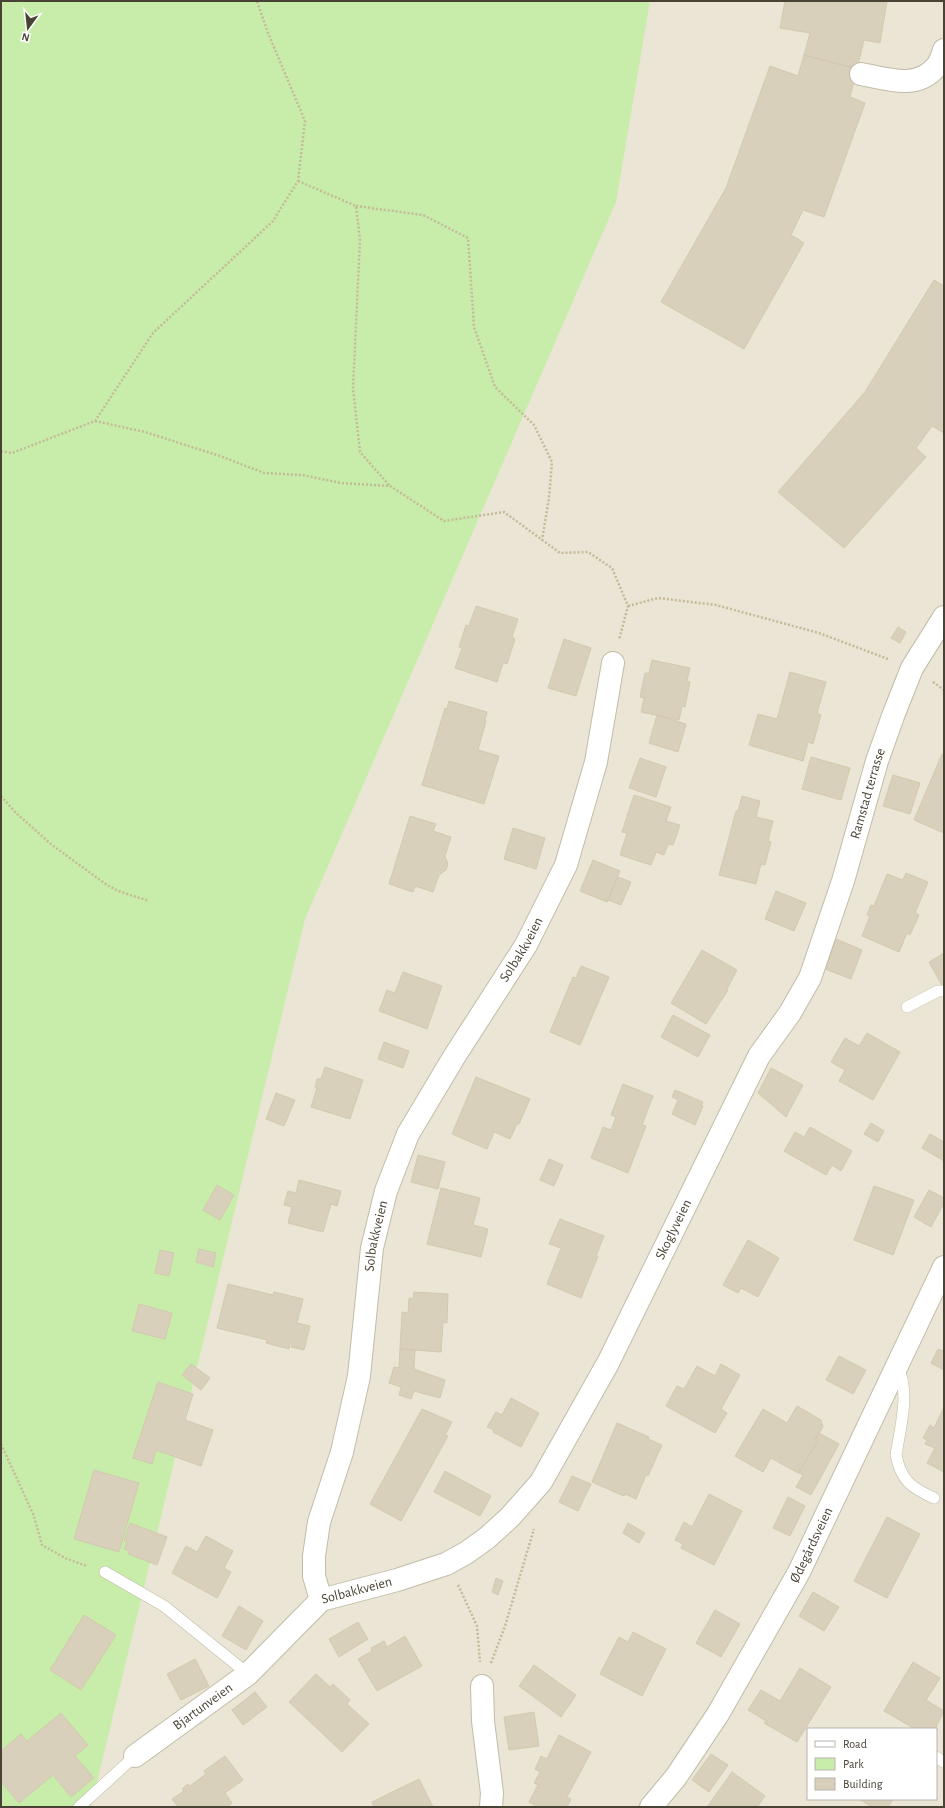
<svg xmlns="http://www.w3.org/2000/svg" width="945" height="1808" viewBox="0 0 945 1808" font-family="'Alegreya Sans',sans-serif">
<style>
.residential{fill:#eae5d4;fill-rule:evenodd}
.green{fill:#c8edab}
.building{fill:#d8d0bb;stroke:#d3c9ad}
.lines{fill:none;stroke-linecap:round;stroke-linejoin:round}
.lane-casing{stroke:#c2bca8;stroke-width:12}
.street-casing{stroke:#c2bca8;stroke-width:24}
.path{stroke:#c5ba98;stroke-width:2.5;stroke-dasharray:2 2;stroke-linecap:butt}
.lane{stroke:#fff;stroke-width:11}
.street{stroke:#fff;stroke-width:22}
.labels{text-anchor:middle;dominant-baseline:central;stroke-width:3.5;stroke-linejoin:round;paint-order:stroke}
.street-label{font-size:14px;fill:#494335;stroke:#fff}
</style>
<rect width="100%" height="100%" fill="#f5f2e7"/>
<path class="residential" d="M592 1H944V1807H86L319 850ZM808 1729H936V1799H808Z"/>
<path class="green" d="M1 1H650L616 202 305 919 91 1807H1Z"/>
<path class="building" d="M785 1H887L880 43 864 40 857 69 804 55 810 33 780 28Z
M804 55 857 69 850 97 865 103 824 217 803 210 791 235 804 243 744 349 661 302 726 188 770 66 798 76Z
M934 280 944 286V433L932 426 916 448 926 457 844 548 778 492 865 392Z
M476 606 518 619 512 637 515 639 507 664 503 663 497 682 455 668 462 648 459 647 466 625 469 626Z
M898 627 906 632 900 643 891 638Z
M564 639 591 648 576 696 548 688Z
M652 660 690 668 687 681 690 682 685 707 682 706 679 720 641 712 644 698 640 697 645 673H649Z
M790 672 826 682 817 713 821 715 813 744 808 742 803 761 749 745 758 714 777 719Z
M449 701 487 712 485 720 486 721 478 750 499 756 484 804 422 785 445 708 447 709Z
M657 715 686 724 678 752 649 743Z
M942 754 944 755V833L914 820Z
M811 757 850 768 841 800 802 789Z
M640 758 666 767 656 797 629 788Z
M893 775 920 783 910 814 883 806Z
M634 795 671 807 666 821 680 825 673 845 668 844 664 855 656 852 651 865 620 855 627 833 622 832Z
M742 796 760 801 756 817 773 821 768 841 771 842 765 865 761 864 756 884 719 875 736 811H738Z
M410 816 436 824 433 831 451 837 445 856 448 864 446 870 439 875 433 892 415 886 413 892 389 884Z
M513 828 545 838 536 869 504 859Z
M593 860 620 871 607 902 580 891Z
M906 873 928 882 915 913 919 915 910 935 907 933 899 952 862 936 870 916 867 915 871 905 874 906 887 874 903 880Z
M618 877 631 882 621 905 608 900Z
M776 891 806 903 794 931 765 919Z
M836 939 862 950 851 979 825 969Z
M702 950 737 970 727 989 728 990 706 1024 671 1003Z
M944 953V989L929 962Z
M581 966 609 977 580 1045 550 1032 573 977 576 978Z
M403 972 442 986 427 1029 379 1011 387 990 395 993Z
M673 1015 710 1035 698 1057 661 1037Z
M867 1033 900 1052 873 1100 839 1081 845 1070 831 1062 845 1038 859 1046Z
M384 1042 409 1051 403 1068 378 1059Z
M325 1067 363 1080 350 1119 311 1107 317 1088 315 1087 317 1079H321Z
M771 1068 803 1085 786 1117 758 1093Z
M476 1077 530 1099 519 1124H517L510 1139 494 1132 487 1149 452 1134Z
M623 1084 653 1096 642 1125 646 1126 628 1173 591 1158 603 1127 611 1130 616 1117 611 1115Z
M675 1090 703 1102 701 1106H703L695 1125 672 1114 678 1100 672 1097Z
M276 1093 295 1100 284 1126 266 1119Z
M871 1123 884 1131 878 1142 864 1134Z
M810 1127 852 1151 841 1171 832 1165 826 1175 784 1151 795 1132 804 1137Z
M930 1134 944 1142V1161L922 1148Z
M418 1155 445 1162 438 1189 411 1182Z
M549 1159 563 1165 554 1186 540 1180Z
M299 1180 341 1191 337 1206 331 1204 323 1232 288 1223 292 1207 284 1205 288 1191 296 1193Z
M217 1185 234 1195 220 1220 203 1210Z
M874 1186 914 1200 893 1255 854 1240Z
M441 1188 480 1198 473 1225 488 1229 481 1257 427 1244Z
M929 1190 944 1198V1203L931 1227 914 1217Z
M560 1219 604 1236 596 1256H598L581 1298 547 1284 561 1248 549 1244Z
M748 1240 779 1258 758 1297 741 1288 738 1293 723 1285Z
M199 1249 216 1253 213 1267 196 1262Z
M160 1250 174 1253 169 1276 155 1273Z
M228 1284 273 1295 274 1292 303 1299 297 1323 310 1326 304 1350 291 1347 292 1342H290L289 1349 266 1343 267 1340 217 1328Z
M414 1292 448 1294 447 1323 443 1322 441 1352 400 1349 402 1312 408 1313 409 1298 413 1299Z
M139 1304 172 1313 165 1339 132 1331Z
M400 1349 415 1350 414 1369 445 1380 440 1398 414 1391 411 1399 399 1395 401 1387 389 1383 394 1367 399 1368Z
M938 1349 944 1351V1370L931 1363Z
M839 1356 866 1370 853 1394 826 1380Z
M191 1364 210 1378 201 1390 182 1375Z
M721 1364 740 1375 721 1409 727 1413 715 1433 666 1406 677 1386 684 1389 697 1366 715 1376Z
M158 1382 193 1394 185 1420 213 1430 201 1466 156 1450 152 1464 133 1458Z
M511 1398 539 1413 521 1447 493 1432 494 1430 487 1427 496 1412 502 1415Z
M797 1406 821 1420 823 1427 815 1440 817 1442 798 1473 771 1458 763 1472 735 1456 763 1409 787 1423Z
M944 1407V1472L927 1463 935 1448 925 1444 927 1440 923 1438 930 1425 934 1428Z
M422 1409 452 1422 445 1435 448 1436 401 1521 370 1504Z
M617 1423 649 1437 648 1439 662 1445 648 1476 646 1475 636 1499 625 1494 624 1496 592 1482Z
M819 1433 839 1444 811 1495 796 1487 803 1475 799 1473 817 1442 815 1440Z
M94 1470 139 1483 119 1552 74 1539Z
M445 1471 491 1496 480 1516 434 1492Z
M572 1476 591 1484 578 1511 559 1502Z
M709 1494 742 1511 714 1565 681 1548 683 1544 675 1540 684 1522 692 1527Z
M788 1497 805 1506 790 1536 773 1528Z
M887 1517 920 1534 887 1598 854 1581Z
M130 1523 167 1537 157 1565 128 1554 130 1551 124 1549 127 1542 124 1541Z
M628 1523 645 1533 639 1543 623 1533Z
M206 1536 233 1551 224 1568 231 1572 217 1598 172 1573 186 1546 197 1552Z
M496 1578 503 1581 498 1595 492 1592Z
M813 1592 839 1607 824 1631 799 1616Z
M239 1606 263 1621 246 1650 222 1636Z
M715 1610 740 1624 721 1657 696 1643Z
M84 1615 116 1635 81 1690 50 1670Z
M358 1622 368 1639 339 1657 329 1639Z
M633 1632 666 1649 642 1696 600 1674 619 1637 628 1642Z
M405 1636 422 1666 377 1691 358 1659 372 1651 371 1648 384 1641 387 1647Z
M195 1659 209 1686 181 1700 167 1674Z
M913 1662 940 1678 926 1700 944 1711 935 1729H915L884 1711Z
M534 1665 576 1695 561 1717 519 1686Z
M800 1668 831 1687 797 1742 764 1723 766 1721 748 1710 761 1690 780 1701Z
M316 1674 330 1687 333 1684 350 1700 347 1704 369 1724 342 1752 289 1702Z
M255 1692 267 1707 243 1725 232 1710Z
M534 1712 539 1746 509 1750 504 1717Z
M61 1713 88 1745 75 1756 94 1778 71 1797 53 1775 19 1803 1 1782V1758L3 1756 1 1751 21 1734 27 1741Z
M559 1735 591 1752 567 1797 571 1799 567 1807H538L529 1802 538 1785 534 1783 540 1772 535 1769 541 1756 547 1759Z
M711 1754 728 1765 709 1792 692 1780Z
M225 1756 243 1780 225 1793 232 1803 227 1807H178L172 1799 184 1791 182 1789 188 1784 190 1786 206 1774 204 1771Z
M732 1772 765 1796 757 1807H707Z
M419 1779 433 1807H374L372 1802Z
M859 1799H893L888 1807H872Z"/>
<g class="lines">
<defs>
<path id="lane" d="M907 1007 938 991H944
M897 1366C911 1391 900 1428 896 1455 901 1481 912 1488 934 1498
M105 1572 164 1606 248 1674
M936 1757 944 1762
M79 1807 135 1756"/>
<g id="street">
<path d="M861 74C887 79 917 90 936 67 940 63 942 56 944 50"/>
<path id="s1" d="M321 1600 397 1580 446 1564 466 1553 487 1538 510 1517 541 1482 608 1363 759 1056 790 1013 810 978 843 881 877 761 893 716 912 668 944 617"/>
<path id="s2" d="M321 1600 314 1576V1556L319 1522 342 1452 359 1376 372 1248 386 1191 408 1134 454 1057 526 945 566 865 596 762 613 663"/>
<path d="M482 1686 483 1721 492 1793 491 1807"/>
<path id="s3" d="M135 1756 248 1674 321 1600"/>
<path id="s4" d="M651 1807 676 1777 718 1714 799 1572 944 1267"/>
</g>
</defs>
<use href="#lane" class="lane-casing"/>
<use href="#street" class="street-casing"/>
<path class="path" d="M298 181 356 206 360 240 353 388 360 452 389 485
M356 206 423 215 468 238 474 327 495 387 534 425 552 462 549 498 542 540
M95 421 145 432 220 456 264 473 302 475 341 483 390 486 444 521 504 512 560 553 588 552 612 568 628 606 619 640
M1 451 12 453 95 421 153 333 273 221 298 181 305 121 268 33 257 1
M628 606 658 598 716 605 819 633 888 659
M933 682 944 690
M1 796 15 812 52 845 107 885 118 891 149 901
M1 1444 34 1516 42 1545 67 1559 87 1566
M458 1585 477 1626 480 1662
M491 1663 505 1626 534 1529"/>
<use href="#lane" class="lane"/>
<use href="#street" class="street"/>
</g>
<g class="labels">
<g class="street-label">
<text stroke="none"><textPath href="#s1" startOffset="1022">Ramstad terrasse</textPath></text>
<text stroke="none"><textPath href="#s2" startOffset="696">Solbakkveien</textPath></text>
<text stroke="none"><textPath href="#s1" startOffset="542">Skoglyveien</textPath></text>
<text stroke="none"><textPath href="#s2" startOffset="372">Solbakkveien</textPath></text>
<text stroke="none"><textPath href="#s4" startOffset="308">Ødegårdsveien</textPath></text>
<text stroke="none"><textPath href="#s1" startOffset="37">Solbakkveien</textPath></text>
<text stroke="none"><textPath href="#s3" startOffset="84">Bjartunveien</textPath></text>
</g>
</g>
<rect width="945" height="1808" fill="none" stroke="#494335" stroke-width="4"/>
<rect x="807" y="1728" width="130" height="72" fill="#ffffff" stroke="#b6b4ae"/>
<rect x="815" y="1741" width="20" height="6" fill="#ffffff" stroke="#b6b4ae"/>
<text x="843" y="1748" font-size="12" fill="#494335">Road</text>
<rect x="815" y="1758" width="20" height="12" fill="#c8edab" stroke="#b6b4ae"/>
<text x="843" y="1768" font-size="12" fill="#494335">Park</text>
<rect x="815" y="1778" width="20" height="12" fill="#d8d0bb" stroke="#b6b4ae"/>
<text x="843" y="1788" font-size="12" fill="#494335">Building</text>
<g transform="translate(28 28) rotate(195)" stroke="#ffffff" stroke-width="3" paint-order="stroke">
<path d="M0-3L7 15L0 10L-7 15Z" fill="#494335"/>
<text y="-6" font-size="11" font-weight="bold" text-anchor="middle" fill="#494335">N</text>
</g>
</svg>
